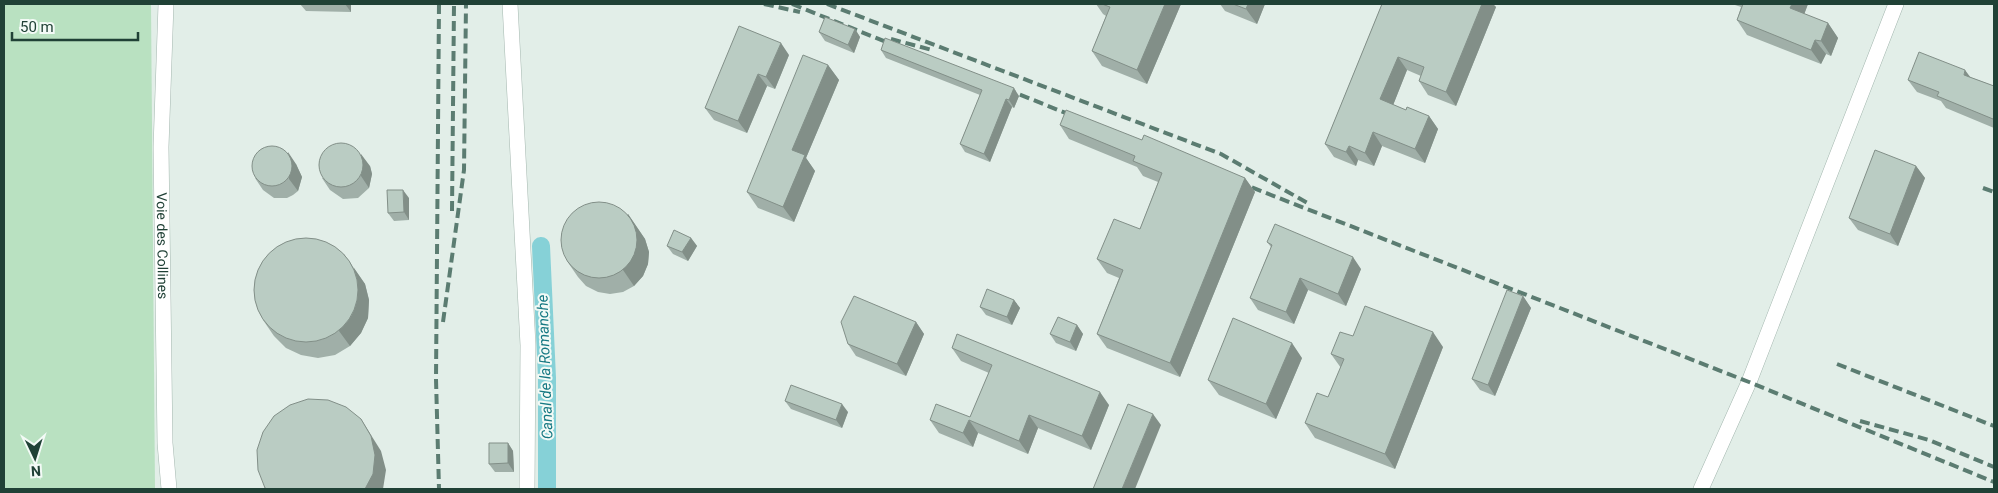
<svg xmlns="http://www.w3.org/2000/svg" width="1998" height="493" viewBox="0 0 1998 493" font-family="Roboto,sans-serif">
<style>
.green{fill:#b9e1c1}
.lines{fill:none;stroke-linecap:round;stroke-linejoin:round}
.canal{stroke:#86d1d7;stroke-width:18}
.minor-casing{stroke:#a4b7af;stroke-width:16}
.minor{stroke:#fff;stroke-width:15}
.rail{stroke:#5b7c71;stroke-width:4;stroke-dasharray:10 5;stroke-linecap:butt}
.wall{fill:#a0afa8}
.shaded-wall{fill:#828f88}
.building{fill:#baccc3;stroke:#828f88}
.labels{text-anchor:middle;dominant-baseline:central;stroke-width:4;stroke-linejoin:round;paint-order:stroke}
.street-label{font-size:14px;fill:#204136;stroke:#f3faf6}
.water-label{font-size:15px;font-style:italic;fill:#157882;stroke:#f3faf6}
</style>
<rect width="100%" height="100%" fill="#e2eee8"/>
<path class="green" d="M4 4H151L155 489H4Z"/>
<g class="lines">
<path class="canal" d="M541 246 547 378V489"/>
<defs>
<g id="minor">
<path id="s1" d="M166 4 161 147 165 443 169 489"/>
<path d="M510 4 528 345 527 489"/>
<path d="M1701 489 1749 382 1896 4"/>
</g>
</defs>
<use href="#minor" class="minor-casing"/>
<use href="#minor" class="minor"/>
<path class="rail" d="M439 4 436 379 439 489
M764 4 800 12
M792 4 896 46
M827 4 1221 154 1311 205
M891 39 932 50
M1006 89 1078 118
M1238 182 1749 382 1994 482
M1983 188 1994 192
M452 211 454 4
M443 322 464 170 466 4
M1837 364 1994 426
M1860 421 1929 440 1994 467"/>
</g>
<path class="wall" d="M300 4H351V12L306 11Z
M1096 4H1181L1147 84 1102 66 1092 51 1106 16 1103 14Z
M1220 4H1265L1257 24 1225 11Z
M1382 4H1493L1496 7 1456 106 1428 95 1419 81 1421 76 1407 70 1393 105 1406 110 1429 116 1438 129 1425 163 1382 146 1374 166 1358 160 1356 166 1334 157 1325 144Z
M1732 4H1808L1804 14 1828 23 1838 38 1831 56 1826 54 1821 64 1747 35 1737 20 1741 7Z
M855 29 860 37 854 53 825 41 819 32Z
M881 50 1019 96 1014 108 1012 107 990 162 965 152 960 144 980 95 886 58Z
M789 55 775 89 767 86 747 133 714 120 705 108Z
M828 65 839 80 806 158 815 171 794 222 758 208 747 192Z
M1970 77 1994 86V128L1946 108 1941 101 1917 92 1908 80Z
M1060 125 1142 140 1245 178 1255 192 1180 377 1107 348 1097 334 1119 278 1107 273 1097 259 1140 229 1158 182 1143 176 1137 167 1069 139Z
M296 164 302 177 298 191 293 195 287 198H274L263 190 255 178Z
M370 166 372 174 369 188 358 198 343 199 330 190 322 178Z
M1916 166 1925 178 1898 246 1858 230 1849 218Z
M409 198V220L394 221 388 213Z
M628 214 645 239 649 252 648 264 643 276 634 286 623 292 610 294 598 292 586 286 578 277 567 261Z
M691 238 697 246 688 261 673 254 667 246Z
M1267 242 1361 269 1346 306 1308 290 1294 324 1258 310 1250 298 1271 247Z
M344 254 365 284 369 300 368 318 361 333 350 346 335 355 318 358 301 355 286 348 274 336 263 320Z
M1523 296 1531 308 1495 396 1480 390 1472 379Z
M1014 300 1020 308 1012 325 986 315 980 307Z
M916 322 924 334 906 376 856 356 848 344Z
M1077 325 1083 334 1076 351 1056 343 1050 334Z
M1353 336 1443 347 1395 469 1315 438 1305 423 1328 397 1341 368 1331 354Z
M952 348 1109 405 1091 450 1038 428 1028 454 978 433 973 447 939 433 930 420 970 417 989 373 961 361Z
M1302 358 1276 419 1219 395 1208 380Z
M785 401 848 412 842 428 791 409Z
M508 443 513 451 514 472H495L489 464Z"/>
<path class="shaded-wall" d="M345 4H351V12Z
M1165 4H1181L1147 84 1137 70Z
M1248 4H1265L1257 24 1246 9Z
M1482 4H1493L1496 7 1456 106 1446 92Z
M1792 4H1808L1801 23 1790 8Z
M1828 23 1838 38 1831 56 1821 41Z
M855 29 860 37 854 53 848 45Z
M1815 40 1826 54 1821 64 1811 50Z
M781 43 789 55 775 89 766 77Z
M1398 57 1407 70 1390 113 1380 99Z
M828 65 839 80 806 158 815 171 794 222 783 207 792 150Z
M1965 70 1974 82 1964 75Z
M758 74 767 86 747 133 738 121Z
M1014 88 1019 96 1014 108 1009 100Z
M1006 99 1012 107 990 162 984 154Z
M1429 116 1438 129 1425 163 1415 149Z
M1373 132 1382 146 1374 166 1365 153Z
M1349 146 1358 160 1356 166 1346 152Z
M288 152 296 164 302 177 298 191 289 179Z
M361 154 370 166 372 174 369 188 361 176Z
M1916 166 1925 178 1898 246 1890 234Z
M1245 178 1255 192 1180 377 1170 363Z
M403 190 409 198V220L404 212Z
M628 214 645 239 649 252 648 264 643 276 634 286 623 270Z
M691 238 697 246 688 261 682 252Z
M1353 257 1361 269 1346 306 1338 294Z
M354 268 365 284 369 300 368 318 361 333 350 346 339 331Z
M1300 278 1308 290 1294 324 1286 312Z
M1523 296 1531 308 1495 396 1488 385Z
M1014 300 1020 308 1012 325 1007 317Z
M916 322 924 334 906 376 897 364Z
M1077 325 1083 334 1076 351 1070 342Z
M1433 332 1443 347 1395 469 1385 454Z
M1292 343 1302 358 1276 419 1266 404Z
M1100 392 1109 405 1091 450 1082 436Z
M842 404 848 412 842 428 836 420Z
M1153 414 1161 425 1135 489H1122Z
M1029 415 1038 428 1028 454 1019 441Z
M361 419 381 451 386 470 383 489H365Z
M969 420 978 433 973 447 963 433Z
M508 443 513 451 514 472 508 463Z"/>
<path class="building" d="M1102 4H1165L1137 70 1092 51 1110 7Z
M1233 4H1248L1246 9Z
M1382 4H1482L1446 92 1419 81 1424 67 1398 57 1380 99 1406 110 1407 107 1429 116 1415 149 1373 132 1365 153 1349 146 1346 152 1325 144Z
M1743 4H1792L1790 8 1828 23 1821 41 1815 40 1811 50 1737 20Z
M825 17 855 29 848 45 819 32Z
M739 26 781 43 766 77 758 74 738 121 705 108Z
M885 38 1014 88 1009 100 1006 99 984 154 960 144 982 90 881 50Z
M1919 52 1965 70 1964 75 1994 86V117L1993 119 1937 96 1939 92 1908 80Z
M803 55 828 65 792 150 805 155 783 207 747 192Z
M1066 110 1142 140 1144 135 1245 178 1170 363 1097 334 1123 270 1097 259 1114 219 1140 229 1162 173 1133 161 1135 156 1060 125Z
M319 165a22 22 0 1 1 44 0a22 22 0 1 1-44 0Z
M252 166a20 20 0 1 1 40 0a20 20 0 1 1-40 0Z
M1875 150 1916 166 1890 234 1849 218Z
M387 190H403L404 212 388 213Z
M561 240a38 38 0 1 1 76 0a38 38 0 1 1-76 0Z
M1275 224 1353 257 1338 294 1300 278 1286 312 1250 298 1272 245 1267 242Z
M674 230 691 238 682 252 667 246Z
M254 290a52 52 0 1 1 104 0a52 52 0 1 1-104 0Z
M987 289 1014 300 1007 317 980 307Z
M1507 290 1523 296 1488 385 1472 379Z
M854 296 916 322 897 364 848 344 841 322Z
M1365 306 1433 332 1385 454 1305 423 1317 393 1328 397 1344 359 1331 354 1340 332 1353 336Z
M1058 317 1077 325 1070 342 1050 334Z
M1233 318 1292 343 1266 404 1208 380Z
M957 334 1100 392 1082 436 1029 415 1019 441 969 420 963 433 930 420 936 404 970 417 992 365 952 348Z
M791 385 842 404 836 420 785 401Z
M308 399 328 400 346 407 361 419 371 436 375 455 373 474 365 489H267L265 488 258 470 257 450 263 432 274 416 290 405Z
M1128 404 1153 414 1122 489H1093Z
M489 443H508V463L489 464Z"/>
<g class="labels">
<g class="street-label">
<text stroke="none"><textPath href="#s1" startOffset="242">Voie des Collines</textPath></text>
</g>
<g class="water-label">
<text transform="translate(545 367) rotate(-92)">Canal de la Romanche</text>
</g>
</g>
<rect width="1998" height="493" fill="none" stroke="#204136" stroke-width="10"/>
<g transform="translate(35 458) rotate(176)" stroke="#f3faf6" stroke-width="4" paint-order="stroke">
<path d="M0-4L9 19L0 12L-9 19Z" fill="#204136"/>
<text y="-8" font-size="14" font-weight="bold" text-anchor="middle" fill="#204136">N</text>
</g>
<path d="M12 32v8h126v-8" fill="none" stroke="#204136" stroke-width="2.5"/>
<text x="20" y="32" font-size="15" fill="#204136" stroke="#f3faf6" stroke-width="4" paint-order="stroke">50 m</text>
</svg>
